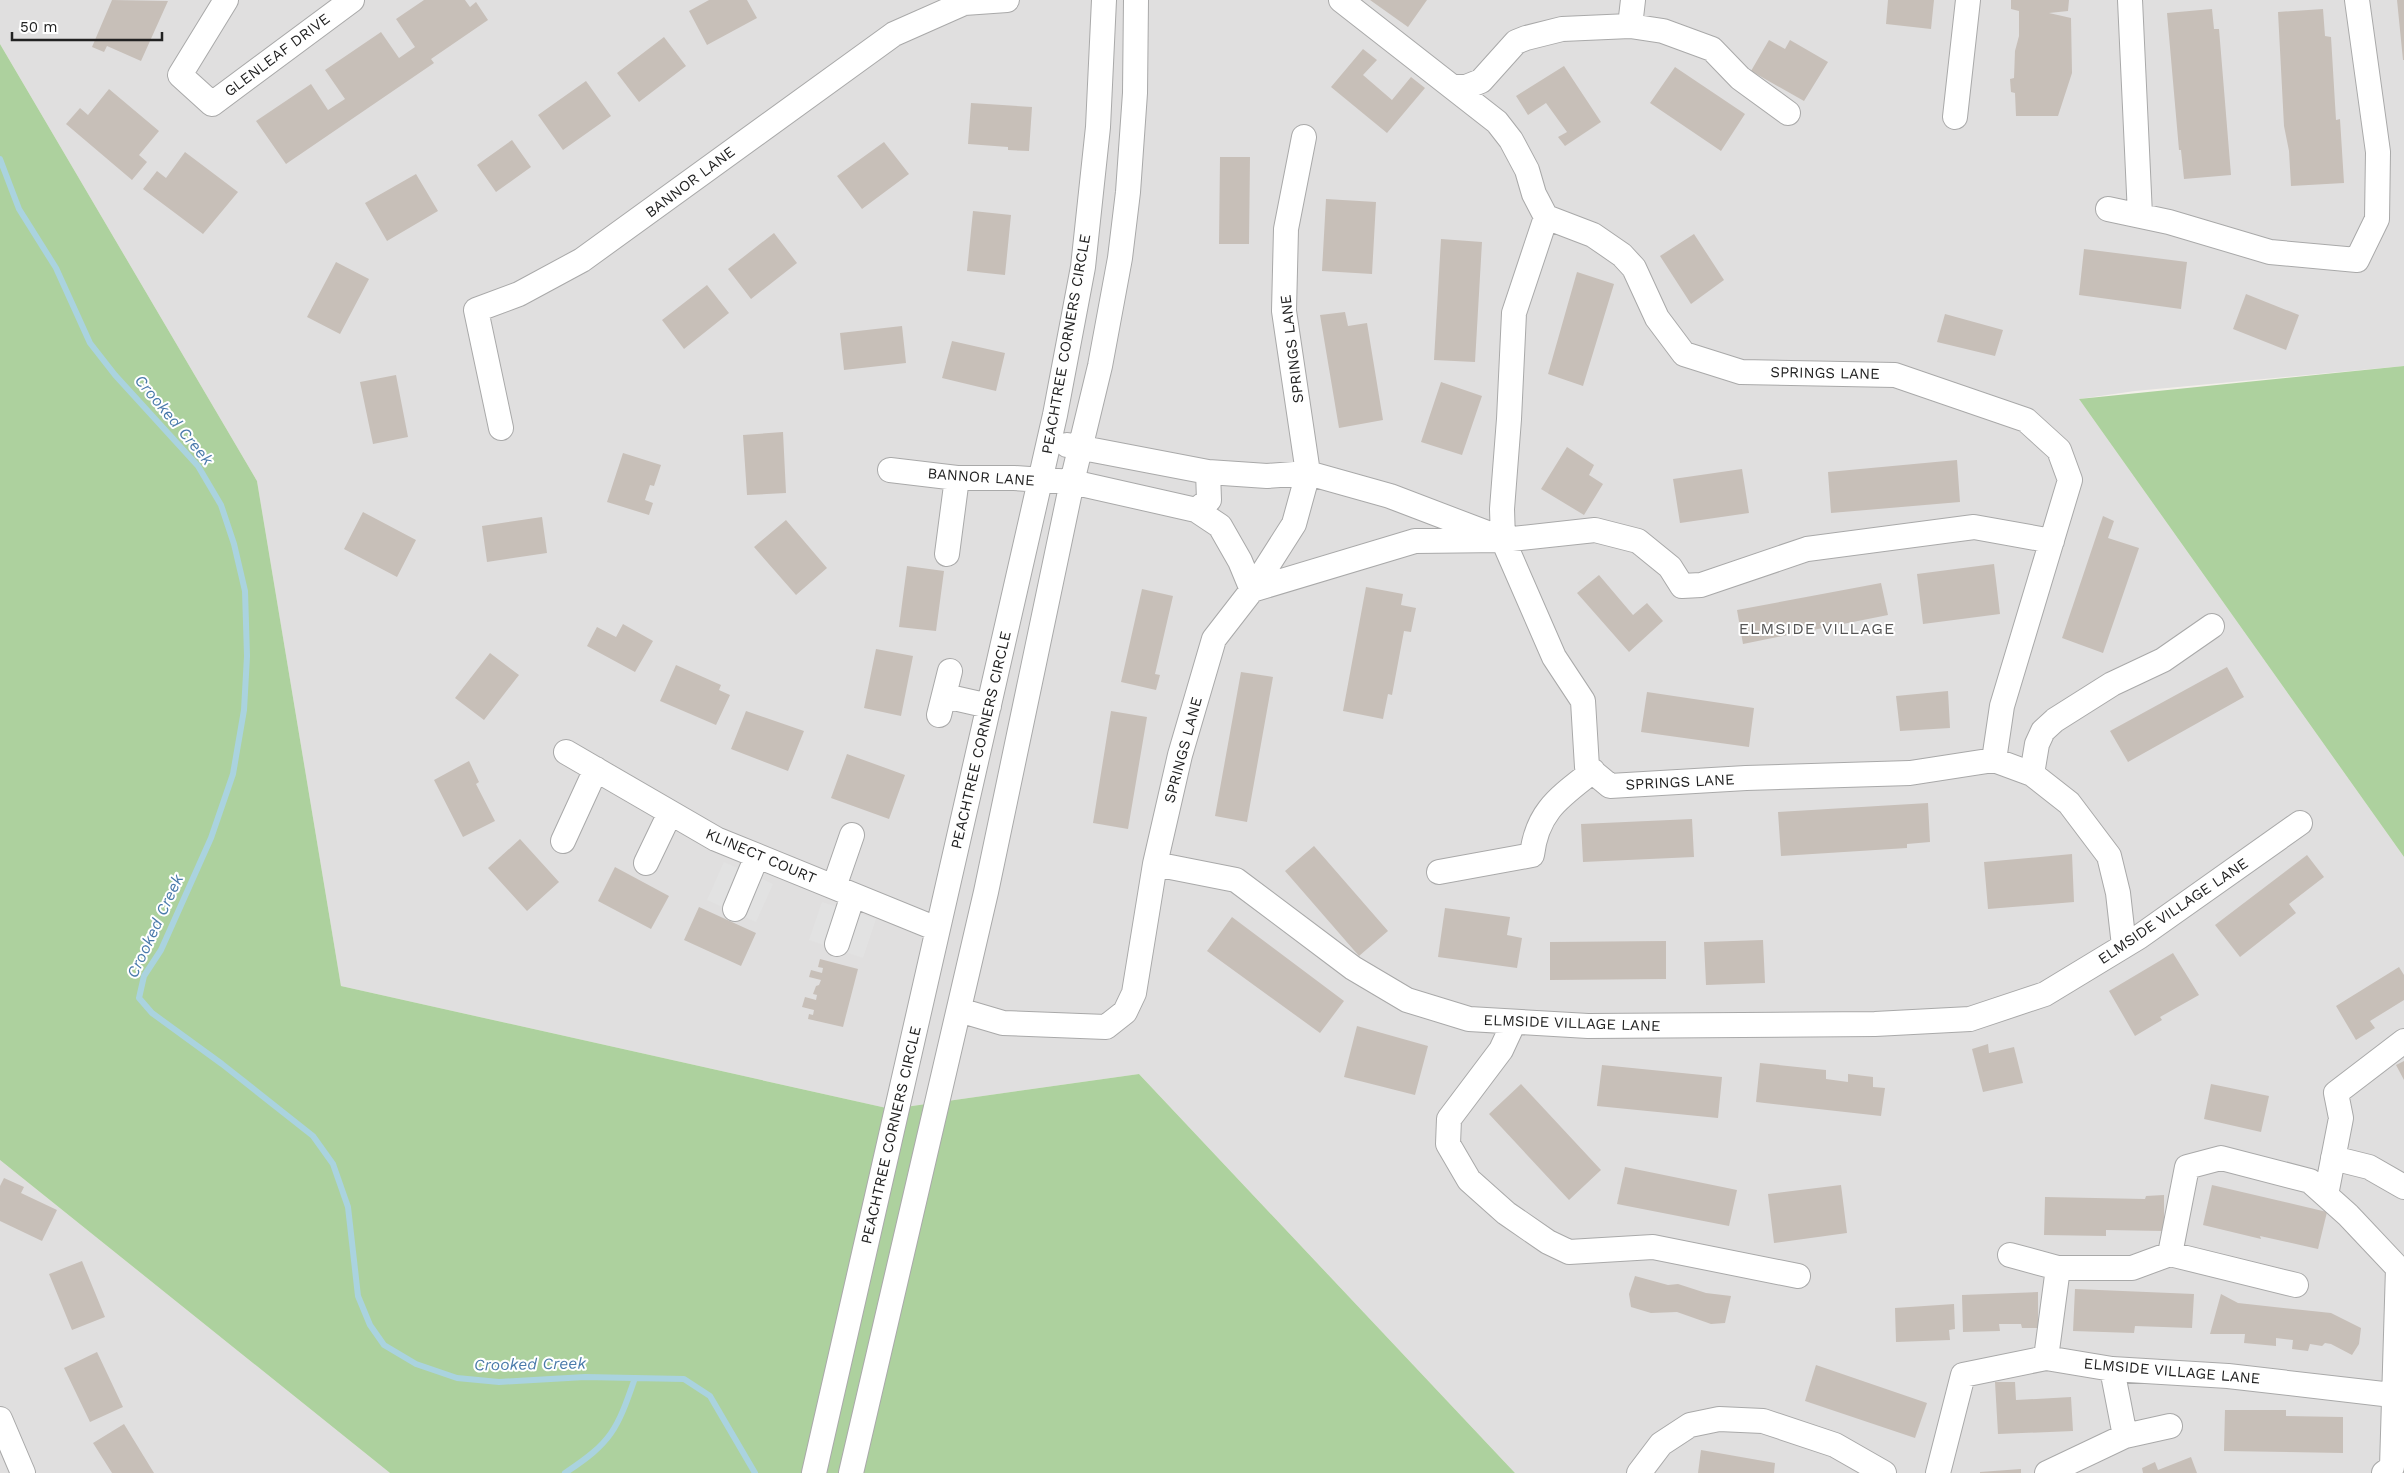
<svg xmlns="http://www.w3.org/2000/svg" width="2404" height="1473" viewBox="0 0 2404 1473" font-family="'Work Sans',sans-serif">
<style>
.residential{fill:#e0dfdf}
.forest{fill:#add19e}
.parking{fill:#e2e2e2}
.lines{fill:none;stroke-linecap:round;stroke-linejoin:round}
.stream{stroke:#aad3df;stroke-width:6}
.building{fill:#c7bfb8}
.minor-casing{stroke:#a9a9a9;stroke-width:26}
.minor{stroke:#fff;stroke-width:24}
.labels{text-anchor:middle;dominant-baseline:central;stroke-width:4;stroke-linejoin:round;paint-order:stroke}
.street-label{font-size:15px;fill:#222;stroke:#fff}
.water-label{font-size:16px;font-style:italic;fill:#4a7aab;stroke:#fff}
.neighbourhood-label{font-size:16px;letter-spacing:1px;fill:#555;stroke:#fff}
</style>
<rect width="100%" height="100%" fill="#f2efe9"/>
<path class="residential" d="M0 0H2404V366L2135 391 2079 399 2404 857V1473H1515L1139 1074 891 1109 341 986 257 481 0 44Z
M0 1160 390 1473H0Z"/>
<path class="forest" d="M0 44 257 481 341 986 891 1109 1139 1074 1515 1473H390L0 1160Z
M2404 366V857L2079 399Z"/>
<path class="parking" d="M724 862 773 884 756 922 707 900Z
M822 902 876 919 863 958 809 940Z"/>
<g class="lines">
<path class="stream" d="M0 159 19 209 56 268 90 343 115 375 198 466 221 505 234 544 245 591 247 656 244 710 233 774 211 838 161 950 144 976 139 998 152 1013 222 1064 313 1136 333 1164 348 1207 358 1296 370 1325 384 1345 416 1364 457 1378 499 1382 585 1377 684 1379 710 1396 755 1473
M565 1473C612 1442 617 1430 635 1378"/>
</g>
<path class="building" d="M112 0 168 1 141 61 107 46 104 52 92 47Z
M424 0H465L470 7 476 2 488 20 431 59 434 63 286 164 256 121 311 84 328 110 345 99 325 70 381 32 399 58 415 47 396 19Z
M709 0H747L757 18 707 45 689 11Z
M1370 0H1427L1408 27Z
M1888 0H1934L1931 29 1886 24Z
M2011 0H2069L2068 11 2049 13 2071 18 2072 73 2058 116H2016L2015 93 2011 92 2010 79 2014 78 2015 51 2019 36V11L2011 9Z
M2397 0H2404V60H2403Z
M2212 9 2214 29H2219L2231 175 2184 179 2181 150H2179L2167 13Z
M2323 9 2325 36 2331 37 2336 120 2340 119 2344 183 2291 186 2289 151 2284 126 2278 12Z
M664 37 686 66 639 102 617 73Z
M1769 40 1785 49 1790 40 1828 62 1804 101 1751 71Z
M1363 49 1377 60 1363 75 1392 100 1411 77 1425 88 1387 133 1331 87Z
M1564 66 1601 122 1565 146 1558 137 1567 132 1546 103 1528 115 1516 96Z
M1675 67 1745 114 1721 151 1650 103Z
M586 81 611 116 563 150 538 115Z
M109 89 159 131 139 155 147 162 132 180 66 124 80 108 88 115Z
M971 103 1032 107 1029 151 1008 150V147L968 144Z
M512 140 531 167 496 192 477 165Z
M884 142 909 174 862 209 837 176Z
M185 152 238 192 203 234 143 189 157 171 166 178Z
M1220 157H1250L1249 244H1219Z
M416 174 438 211 387 241 365 203Z
M1326 199 1376 202 1372 274 1322 271Z
M973 211 1011 215 1005 275 967 271Z
M774 233 797 263 751 299 728 269Z
M1694 234 1724 280 1691 304 1660 256Z
M1441 239 1482 242 1475 362 1434 360Z
M2084 249 2187 262 2181 309 2079 295Z
M336 262 369 279 340 334 307 317Z
M1577 272 1614 284 1583 386 1548 374Z
M707 285 729 313 684 349 662 320Z
M2246 294 2299 315 2286 350 2233 329Z
M1345 312 1348 326 1367 323 1383 420 1339 428 1320 315Z
M1945 314 2003 330 1995 356 1937 342Z
M902 326 906 363 844 370 840 333Z
M952 341 1005 353 996 391 942 378Z
M396 375 408 437 373 444 360 382Z
M1441 382 1482 396 1462 455 1421 442Z
M783 432 786 493 747 495 743 435Z
M1567 447 1594 465 1589 475 1603 484 1584 515 1541 489Z
M623 453 661 465 654 486 650 485 645 500 653 503 649 515 607 502Z
M1957 460 1960 502 1831 513 1828 472Z
M1742 469 1749 513 1680 523 1673 479Z
M363 512 416 540 397 577 344 549Z
M2103 516 2114 521 2108 538 2139 548 2103 653 2062 638Z
M542 517 547 553 487 562 482 526Z
M786 520 827 568 796 595 754 547Z
M1994 564 2000 614 1923 624 1917 574Z
M907 566 944 571 936 631 899 627Z
M1599 575 1633 615 1647 603 1663 621 1629 652 1577 593Z
M1881 583 1888 615 1743 644 1737 610Z
M1366 587 1403 594 1401 605 1416 608 1411 632 1404 631 1392 695 1388 694 1383 719 1343 711Z
M1142 589 1173 596 1155 674 1160 675 1156 690 1121 682Z
M623 624 653 641 635 672 587 646 597 627 616 637Z
M876 649 913 656 901 716 864 708Z
M490 653 519 675 484 720 455 698Z
M676 665 721 685 719 690 730 695 716 725 660 701Z
M2227 667 2244 697 2128 762 2110 731Z
M1241 672 1273 677 1247 822 1215 816Z
M1948 691 1950 728 1900 731 1896 696Z
M1647 692 1754 708 1749 747 1641 732Z
M746 711 804 731 788 771 731 749Z
M1111 711 1147 717 1128 829 1093 823Z
M847 754 905 775 889 819 831 798Z
M469 761 479 782 476 784 495 821 463 837 434 780Z
M1928 803 1930 842 1907 844V848L1781 856 1778 812Z
M1692 819 1694 857 1583 862 1581 824Z
M520 839 559 882 527 911 488 868Z
M1314 846 1388 931 1359 956 1285 871Z
M2072 854 2074 902 1988 909 1984 862Z
M2307 855 2324 877 2289 904 2296 913 2240 957 2215 925Z
M615 867 669 896 651 929 598 901Z
M699 907 756 933 741 966 684 940Z
M1445 908 1510 917 1507 935 1522 938 1517 968 1438 957Z
M1232 917 1344 1001 1320 1033 1207 951Z
M1763 940 1765 983 1706 985 1704 942Z
M1666 941V979L1550 980V942Z
M2173 953 2199 995 2160 1017 2162 1020 2135 1036 2109 991Z
M820 959 858 969 843 1027 808 1019 809 1014 813 1015 814 1010 802 1007 805 997 816 1000 817 995 813 994 816 986 819 985 821 980 809 977 811 970 822 973 823 968 818 967Z
M2399 967 2404 975V1000L2370 1021 2375 1028 2356 1040 2336 1006Z
M1357 1026 1428 1046 1415 1095 1344 1077Z
M1988 1044 1989 1053 2014 1047 2023 1083 1983 1092 1972 1049Z
M2404 1061V1080L2396 1065Z
M1760 1063 1826 1070V1079L1848 1082V1074L1873 1077V1087L1885 1088 1881 1116 1756 1102Z
M1602 1065 1722 1077 1718 1118 1597 1106Z
M1521 1084 1601 1170 1569 1200 1489 1114Z
M2211 1084 2269 1096 2261 1132 2204 1119Z
M1625 1167 1737 1190 1729 1226 1617 1204Z
M4 1178 24 1187 21 1193 57 1210 42 1241 0 1221V1186Z
M1841 1185 1847 1233 1774 1243 1768 1194Z
M2212 1185 2327 1212 2318 1249 2260 1236 2261 1239 2203 1225Z
M2164 1195V1231L2106 1230V1236L2044 1235 2045 1197 2145 1199 2146 1196Z
M82 1261 105 1317 72 1330 49 1274Z
M1635 1276 1668 1285 1678 1284 1706 1293 1731 1296 1725 1323 1711 1324 1677 1312 1651 1313 1631 1307 1629 1294Z
M2075 1289 2194 1294 2192 1328 2135 1326 2134 1333 2073 1331Z
M2038 1292V1328H2022L2021 1324H1999L2000 1331 1963 1332 1962 1295Z
M2221 1294 2238 1303 2331 1313 2361 1328 2359 1344 2352 1355 2331 1344 2325 1343 2322 1346 2310 1344 2308 1351 2292 1349 2293 1340 2276 1338V1346L2244 1343 2245 1334H2210Z
M1954 1304 1955 1329 1949 1330 1950 1340 1896 1342 1895 1308Z
M97 1352 123 1407 90 1422 64 1368Z
M1816 1365 1927 1403 1915 1438 1805 1401Z
M1995 1382H2015L2016 1400 2071 1397 2073 1431 1998 1434Z
M2225 1410H2286V1416L2343 1417V1453L2224 1451Z
M124 1424 154 1473H112L93 1443Z
M1701 1450 1775 1463 1774 1473H1698Z
M2191 1457 2197 1473H2143L2142 1468 2155 1462 2158 1470Z
M2021 1469V1473H1980V1472Z"/>
<g class="lines">
<defs>
<path id="minor" d="M226 0 180 75 212 104 352 0
M1341 0 1497 122 1511 140 1527 170 1534 194 1546 217 1593 235 1622 255 1634 268 1657 318 1684 354 1741 372 1895 375 2026 420 2059 450 2070 480 2002 706 1994 760
M2130 0 2140 215
M1630 26 1633 0
M1455 87H1466L1481 81 1516 42 1526 38 1562 29 1630 26 1663 31 1712 49 1740 78 1788 113
M1955 117 1968 0
M2108 209 2169 222 2270 252 2357 260 2377 219 2378 152 2357 0
M1546 217 1514 313 1509 419 1502 509 1503 540 1554 657 1583 701 1587 767 1610 786 1746 778 1910 773 1994 760 2032 774 2069 803 2109 856 2118 893 2124 946
M501 428 476 310 519 294 582 260 894 34 964 3 1007 0
M1067 445 1208 472 1267 476 1308 473 1390 496 1495 536
M890 470 957 478H1014L1072 482 1196 510 1220 526 1240 561 1252 590 1415 541 1503 540 1595 530 1638 541 1670 567 1682 586 1701 585 1807 549 1974 527 2052 541
M1196 510 1209 500 1208 472
M947 554 957 478
M945 696 989 706
M939 715 950 671
M566 752 716 839 937 929
M2032 774 2037 744 2043 731 2055 720 2112 684 2163 660 2212 626
M563 841 596 769
M646 863 670 813
M1155 864 1180 755 1214 639 1252 590 1294 524 1308 473 1284 311 1286 229 1304 137
M1439 872 1532 855C1537 811 1560 797 1593 771
M834 887 852 835
M735 909 757 856
M837 944 853 895
M959 1010 1003 1023 1106 1027 1125 1012 1134 993 1155 864 1236 880 1353 968 1407 1000 1469 1019 1588 1026 1875 1024 1970 1019 2045 994 2139 937 2300 823
M1514 1022 1501 1050 1449 1119 1448 1144 1469 1180 1506 1213 1548 1242 1569 1252 1653 1247 1798 1276
M2333 1158 2369 1167 2404 1187
M2326 1195 2341 1118 2336 1093 2404 1041
M2170 1254 2187 1167 2221 1158 2310 1181 2348 1215 2398 1268 2392 1467 2384 1473
M2010 1255 2058 1268H2132L2170 1254 2296 1285
M2046 1358 2058 1268
M2112 1369 2125 1436
M0 1419 23 1473
M814 1473 1055 415 1083 267 1098 127 1104 0
M851 1473 986 892 1072 482 1100 366 1120 258 1128 192 1135 93 1136 0
M1639 1473 1661 1444 1690 1425 1719 1419 1763 1421 1835 1445 1884 1473
M1938 1473 1963 1375 2046 1358 2112 1369 2228 1376 2392 1395
M2047 1473 2125 1436 2170 1426"/>
</defs>
<use href="#minor" class="minor-casing"/>
<use href="#minor" class="minor"/>
</g>
<g class="labels">
<g class="street-label">
<text transform="translate(277 55) rotate(-37)">GLENLEAF DRIVE</text>
<text transform="translate(690 182) rotate(-37)">BANNOR LANE</text>
<text transform="translate(1066 344) rotate(-80)">PEACHTREE CORNERS CIRCLE</text>
<text transform="translate(1292 349) rotate(-97)">SPRINGS LANE</text>
<text transform="translate(1825 373) rotate(1)">SPRINGS LANE</text>
<text transform="translate(981 477) rotate(4)">BANNOR LANE</text>
<text transform="translate(981 740) rotate(-77)">PEACHTREE CORNERS CIRCLE</text>
<text transform="translate(1183 750) rotate(-75)">SPRINGS LANE</text>
<text transform="translate(1680 782) rotate(-3)">SPRINGS LANE</text>
<text transform="translate(761 856) rotate(23)">KLINECT COURT</text>
<text transform="translate(2173 911) rotate(-34)">ELMSIDE VILLAGE LANE</text>
<text transform="translate(1572 1023) rotate(2)">ELMSIDE VILLAGE LANE</text>
<text transform="translate(891 1135) rotate(-77)">PEACHTREE CORNERS CIRCLE</text>
<text transform="translate(2172 1371) rotate(5)">ELMSIDE VILLAGE LANE</text>
</g>
<g class="water-label">
<text transform="translate(174 420) rotate(50)">Crooked Creek</text>
<text transform="translate(155 926) rotate(-65)">Crooked Creek</text>
<text transform="translate(530 1364) rotate(-1)">Crooked Creek</text>
</g>
<g class="neighbourhood-label">
<text x="1817" y="628">ELMSIDE VILLAGE</text>
</g>
</g>
<path d="M12 32v8h150v-8" fill="none" stroke="#222222" stroke-width="2.5"/>
<text x="20" y="32" font-size="15" fill="#222222" stroke="#ffffff" stroke-width="4" paint-order="stroke">50 m</text>
</svg>
